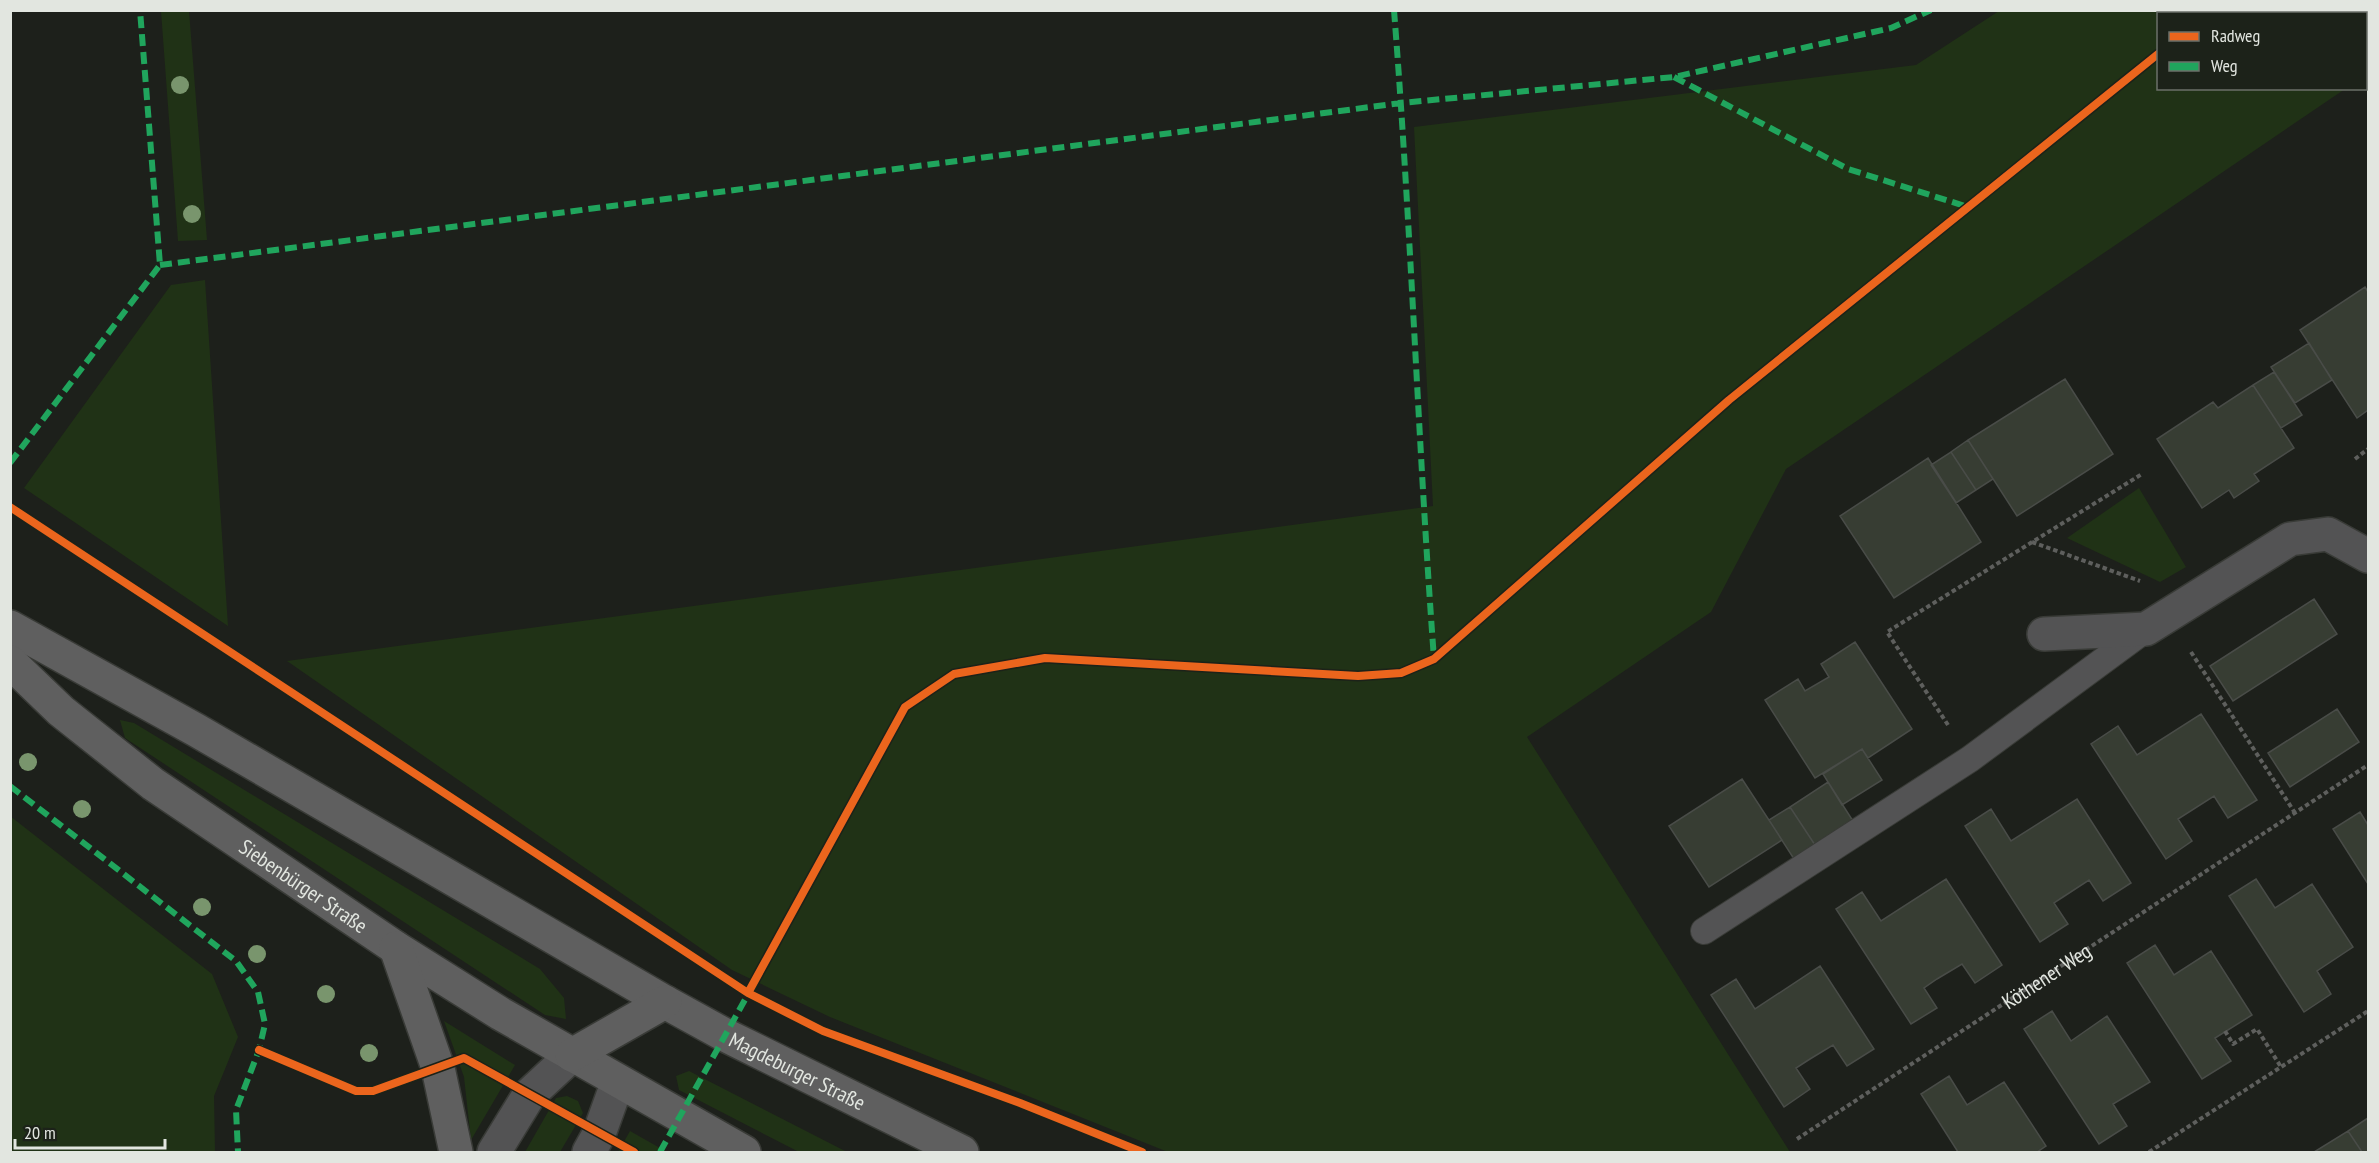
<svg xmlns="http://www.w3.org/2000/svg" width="2379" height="1163" viewBox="0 0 2379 1163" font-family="'PT Sans Narrow',sans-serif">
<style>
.green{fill:#203216}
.building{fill:#373d33;stroke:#494c48;stroke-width:1.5}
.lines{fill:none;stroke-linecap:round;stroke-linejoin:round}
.service-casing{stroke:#393b37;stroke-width:28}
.minor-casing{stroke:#393b37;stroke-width:36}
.tertiary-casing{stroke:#393b37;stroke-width:36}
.secondary-casing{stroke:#393b37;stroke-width:36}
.path{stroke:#5e5f5d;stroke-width:4;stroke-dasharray:4.5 3;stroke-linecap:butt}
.service{stroke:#535354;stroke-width:26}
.minor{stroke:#535354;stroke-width:33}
.tertiary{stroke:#535354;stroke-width:33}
.secondary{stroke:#5f5f5f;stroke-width:33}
.quiet{stroke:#20a55d;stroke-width:6;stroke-dasharray:12 6;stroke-linecap:butt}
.cycleway-casing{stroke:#1c2219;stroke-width:11}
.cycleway{stroke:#eb651d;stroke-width:8}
.tree{fill:#79956d}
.labels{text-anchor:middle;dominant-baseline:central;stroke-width:4.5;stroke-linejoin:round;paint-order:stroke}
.street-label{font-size:21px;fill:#e2e6e0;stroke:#1c2219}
</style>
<rect width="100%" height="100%" fill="#1d201b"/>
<path class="green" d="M161 11H189L207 240 178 241Z
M1999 11H2368V53L2366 57V14H2158V88L2345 89 1786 469 1711 612 1527 737 1790 1152H1168L830 1017 732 970 287 661 1433 506 1414 127 1916 65Z
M205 280 228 626 24 488 171 285Z
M2139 488 2186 567 2160 582 2067 538Z
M120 720 134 723 540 969 564 998 566 1019 545 1015 125 738Z
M10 816 212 974 238 1037 214 1096 215 1152H11Z
M444 1021 515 1065 471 1140 464 1077Z
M689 1071 847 1152H799L679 1090 676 1076Z
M567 1096 578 1101 583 1113 560 1152H525L556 1098Z
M630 1131 667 1152H618Z"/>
<path class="building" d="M2365 287 2368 292V410L2357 418 2300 330Z
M2309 343 2332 380 2295 403 2271 367Z
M2274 372 2302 415 2281 428 2253 385Z
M2065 379 2113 454 2017 516 1968 440Z
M2253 385 2294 448 2254 474 2259 481 2234 498 2229 490 2202 508 2157 439 2213 402 2218 408Z
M1968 440 1993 479 1976 490 1951 452Z
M1951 452 1976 490 1956 503 1931 465Z
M1928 458 1981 542 1894 598 1840 516Z
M2314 599 2337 634 2233 701 2210 666Z
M1855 642 1912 729 1868 758 1862 749 1815 778 1765 700 1798 679 1805 691 1829 677 1821 664Z
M2337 709 2359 742 2290 787 2268 753Z
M2201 714 2257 800 2228 818 2214 796 2178 819 2192 841 2166 859 2091 744 2118 726 2137 755Z
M1862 749 1882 780 1842 805 1823 774Z
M1742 779 1782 840 1709 887 1669 826Z
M1828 782 1853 821 1815 845 1790 807Z
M2077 799 2131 883 2103 901 2089 880 2063 897 2054 903 2068 924 2040 942 1965 826 1991 809 2011 841Z
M1790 807 1815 845 1794 859 1769 820Z
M2360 812 2368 825V884L2333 829Z
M1946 879 2002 965 1975 983 1962 964 1937 979 1924 988 1937 1008 1911 1024 1836 909 1862 892 1881 921Z
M2256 879 2275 908 2312 884 2353 947 2317 971 2331 994 2304 1012 2229 896Z
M2155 945 2174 975 2211 951 2252 1015 2215 1038 2231 1061 2202 1079 2127 963Z
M1820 966 1874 1049 1847 1066 1833 1045 1810 1059 1796 1068 1810 1089 1784 1107 1711 995 1736 979 1755 1009Z
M2052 1011 2071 1041 2107 1016 2150 1082 2113 1104 2127 1126 2099 1144 2024 1029Z
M1949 1076 1967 1105 2004 1082 2046 1146 2037 1152H1958L1921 1094Z
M2368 1118V1152H2362L2348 1131Z
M2348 1131 2362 1152H2314Z"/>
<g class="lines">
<defs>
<path id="service" d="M1704 931 1970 759 2146 629"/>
<path id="minor" d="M2044 634 2146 629 2290 539 2328 534 2368 556"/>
<path id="tertiary" d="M494 1152 529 1095 572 1055
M589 1152 599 1134 618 1081"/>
<g id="secondary">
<path id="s2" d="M10 627 196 730 665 1002 725 1035 962 1152"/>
<path id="s3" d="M10 662 61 711 153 784 396 948 501 1014 744 1152"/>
<path d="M396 948 438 1068 456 1152"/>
<path d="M572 1055 665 1002"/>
</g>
</defs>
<use href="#service" class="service-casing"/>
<use href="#minor" class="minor-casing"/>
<use href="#tertiary" class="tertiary-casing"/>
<use href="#secondary" class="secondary-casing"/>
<g class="path">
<path d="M2366 14 2368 18"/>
<path d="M2355 459 2368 449"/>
<path d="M2032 542 2140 581"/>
<path d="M2191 652 2295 813"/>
<path d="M1948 725 1887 632 2142 474"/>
<path d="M2225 1031 2233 1044 2257 1029 2281 1067"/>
<path id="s1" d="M1797 1139 2368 765"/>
<path d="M2149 1152 2368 1011"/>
</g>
<use href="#service" class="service"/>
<use href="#minor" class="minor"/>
<use href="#tertiary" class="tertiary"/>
<use href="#secondary" class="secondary"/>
<path class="quiet" d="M1394 10C1411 226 1418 443 1434 659
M2197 14 2200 10
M2287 14 2299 10
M1674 77 1848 169 1968 207
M160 265 1401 103 1674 77 1891 28 1931 10
M10 463 160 265 140 10
M10 786 236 961 258 992 265 1024 259 1050 236 1110 238 1152
M660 1152 751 989"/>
<defs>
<path id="cycleway" d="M10 507 748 993 823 1031 1020 1103 1142 1152
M748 993 905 707 954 674 1045 658 1358 676 1401 673 1434 659 1729 400 2158 54
M259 1050 356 1091H373L464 1058 634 1152"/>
</defs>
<use href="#cycleway" class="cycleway-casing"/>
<use href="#cycleway" class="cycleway"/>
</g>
<g class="tree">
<circle cx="180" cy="85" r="9"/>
<circle cx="192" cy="214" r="9"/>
<circle cx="28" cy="762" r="9"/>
<circle cx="82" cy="809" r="9"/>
<circle cx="202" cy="907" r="9"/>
<circle cx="257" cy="954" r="9"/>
<circle cx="326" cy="994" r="9"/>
<circle cx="369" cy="1053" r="9"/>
</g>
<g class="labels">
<g class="street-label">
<text stroke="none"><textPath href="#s3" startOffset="370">Siebenbürger Straße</textPath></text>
<text stroke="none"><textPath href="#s1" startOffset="298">Köthener Weg</textPath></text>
<text stroke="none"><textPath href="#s2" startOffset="904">Magdeburger Straße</textPath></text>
</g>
</g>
<rect width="2379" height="1163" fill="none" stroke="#e2e6e0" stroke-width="24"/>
<rect x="2157" y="12" width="210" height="78" fill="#1c2219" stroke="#6b7069" stroke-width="1.5"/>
<rect x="2169" y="32" width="30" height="9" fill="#eb651d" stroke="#6b7069" stroke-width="1.5"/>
<text x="2211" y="42" font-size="18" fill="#e2e6e0">Radweg</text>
<rect x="2169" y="62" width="30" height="9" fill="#20a55d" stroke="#6b7069" stroke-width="1.5"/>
<text x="2211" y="72" font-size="18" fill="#e2e6e0">Weg</text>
<path d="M15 1139v9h150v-9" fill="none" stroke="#e2e6e0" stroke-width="3"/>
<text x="24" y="1139" font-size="18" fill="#e2e6e0" stroke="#1c2219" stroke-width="4.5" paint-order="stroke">20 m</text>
</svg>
